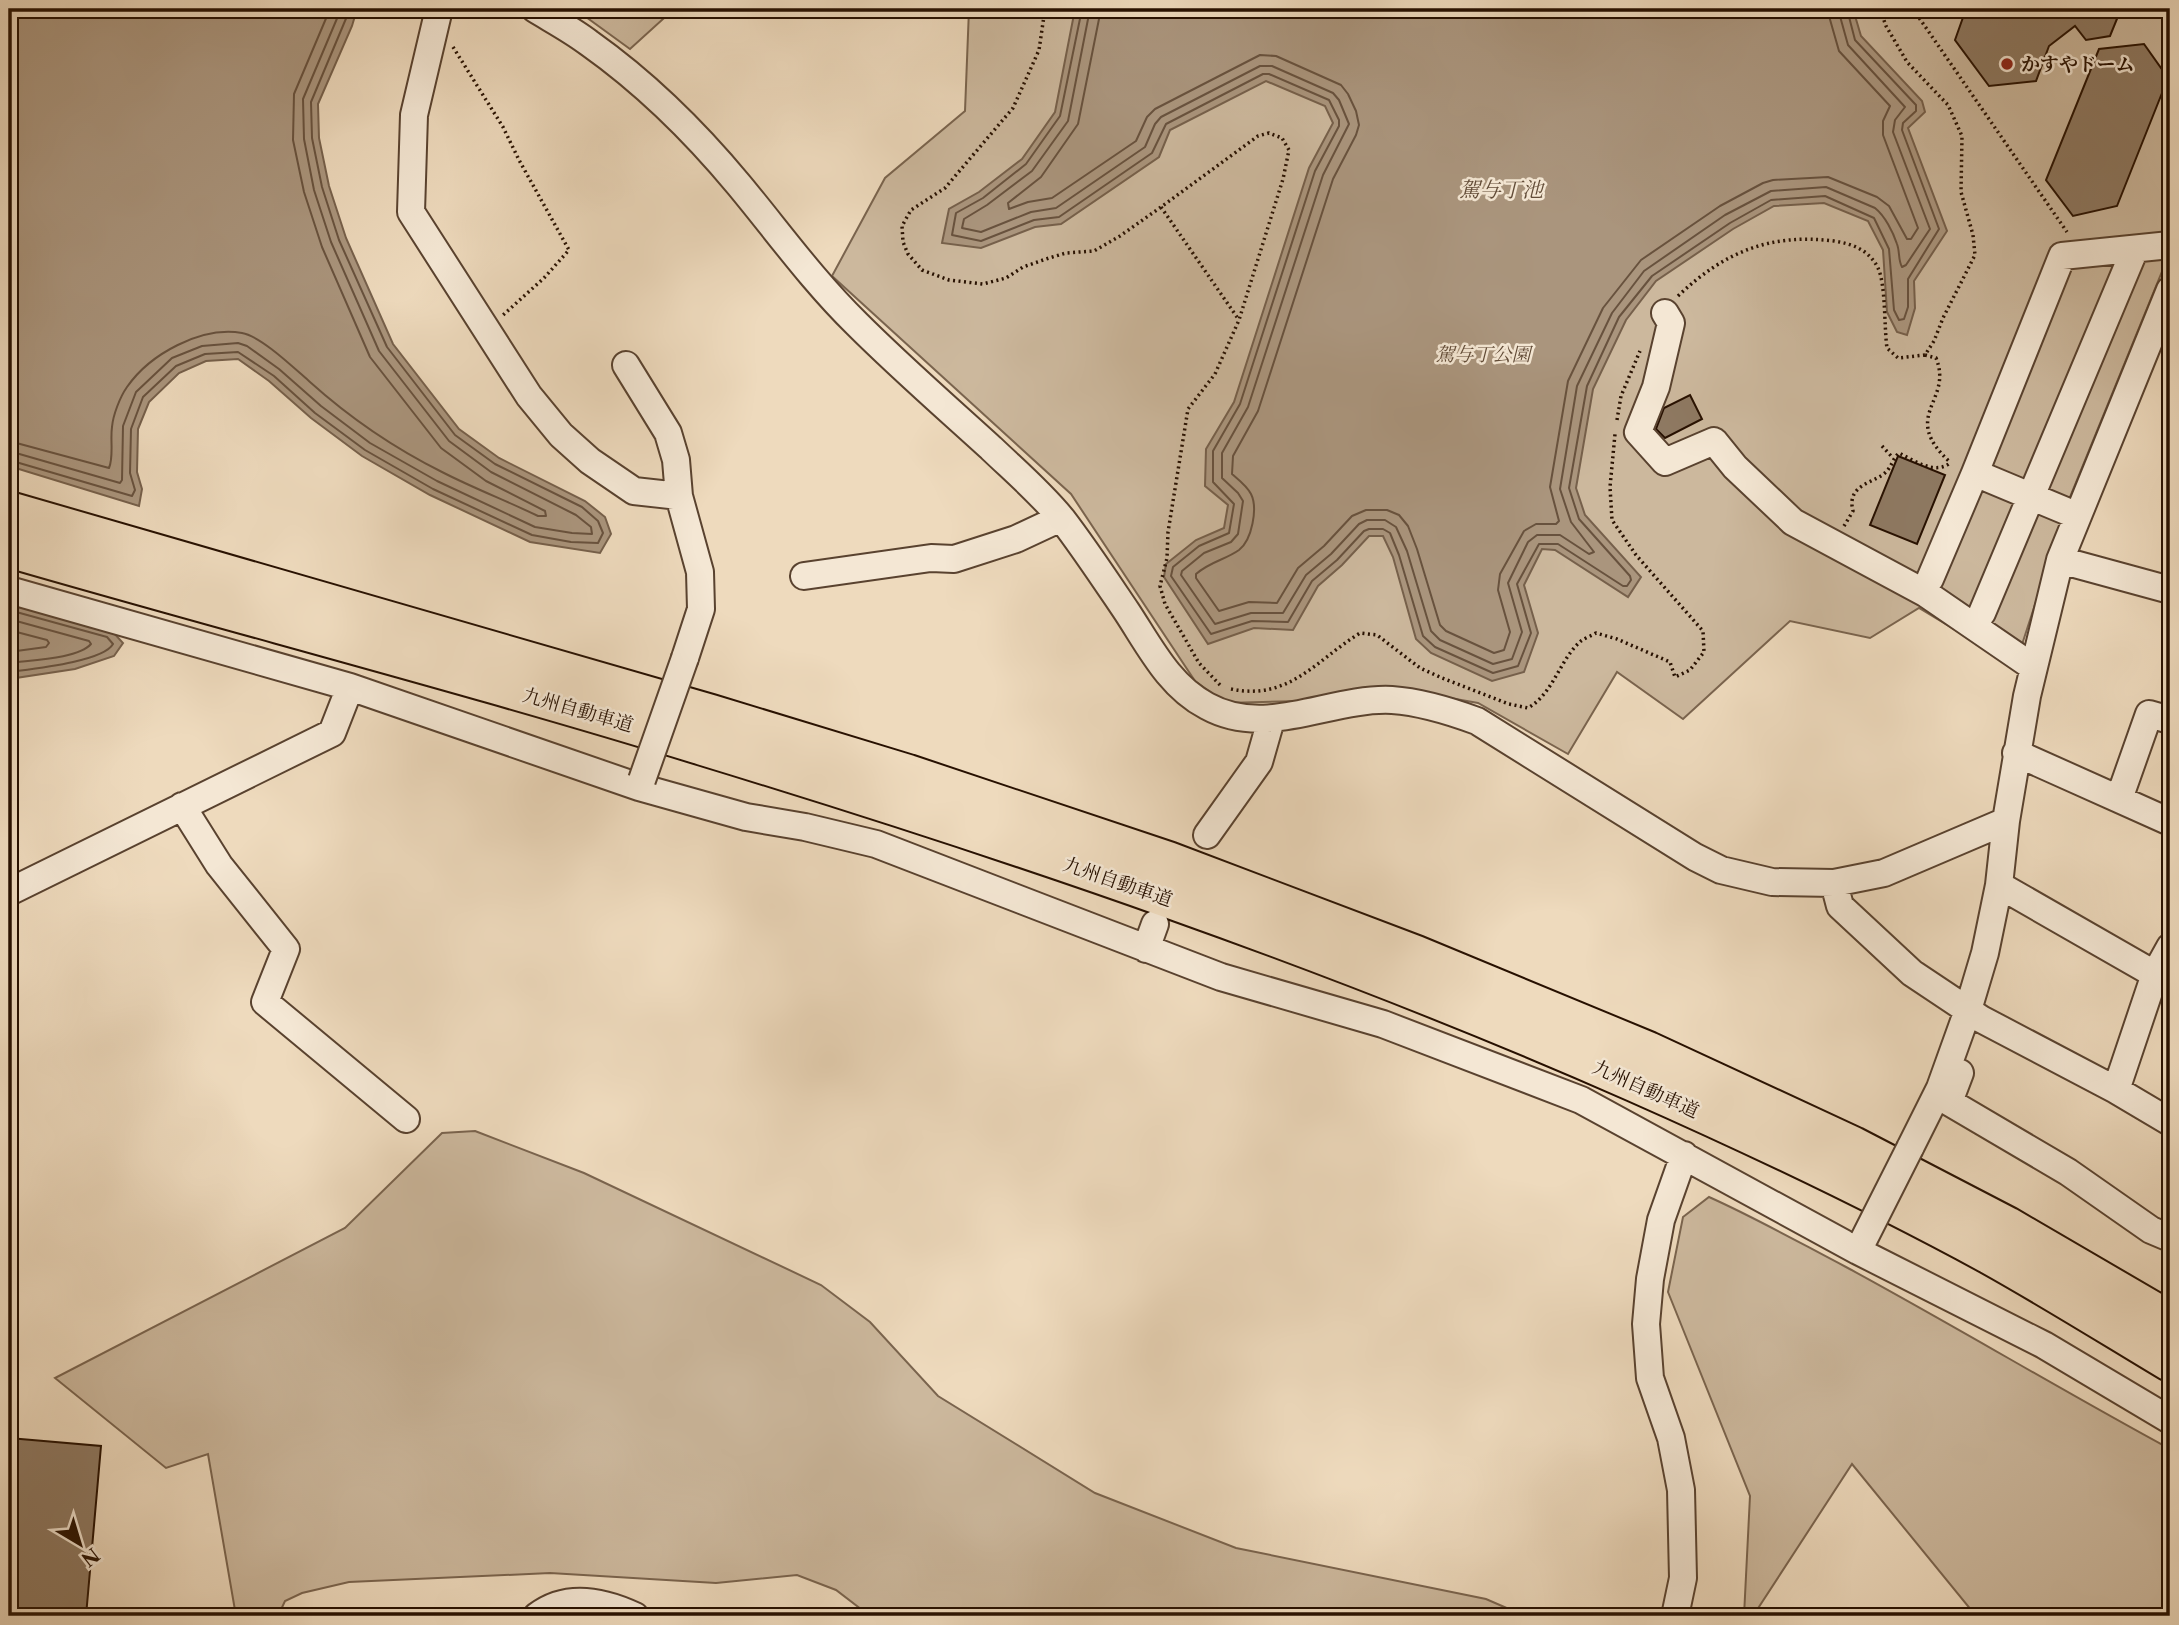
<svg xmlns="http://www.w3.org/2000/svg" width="2179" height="1625" viewBox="0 0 2179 1625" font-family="'Libre Caslon Text','Noto Serif JP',serif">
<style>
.green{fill:#ccb89d;stroke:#7a644e;stroke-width:2}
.water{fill:#aa957d;stroke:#76604b;stroke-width:2}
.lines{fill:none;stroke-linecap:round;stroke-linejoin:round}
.shore{stroke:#68523e;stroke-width:2}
.building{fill:#8e7962;stroke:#271000;stroke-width:2}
.minor-casing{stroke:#59422f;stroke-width:30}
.highway-casing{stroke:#271000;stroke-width:42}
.path{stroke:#271000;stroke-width:3.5;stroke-dasharray:2 3.5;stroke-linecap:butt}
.minor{stroke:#f4e7d4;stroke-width:26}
.highway{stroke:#eedabd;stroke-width:38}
.minor-bridge-casing{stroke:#59422f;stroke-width:30;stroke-linecap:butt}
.minor-bridge{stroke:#f4e7d4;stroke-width:26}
.poi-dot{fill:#8f2418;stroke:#f4e7d4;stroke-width:2.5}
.labels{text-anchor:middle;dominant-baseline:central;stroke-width:5;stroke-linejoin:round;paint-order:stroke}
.poi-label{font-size:19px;font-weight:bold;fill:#271000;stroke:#f4e7d4;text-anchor:start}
.park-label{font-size:19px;font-style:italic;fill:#614b37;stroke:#f4e7d4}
.street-label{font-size:19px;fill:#271000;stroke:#f4e7d4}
.water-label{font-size:21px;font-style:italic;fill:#624c38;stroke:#f4e7d4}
</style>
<rect width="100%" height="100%" fill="#eedabd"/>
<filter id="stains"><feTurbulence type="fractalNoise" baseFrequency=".00286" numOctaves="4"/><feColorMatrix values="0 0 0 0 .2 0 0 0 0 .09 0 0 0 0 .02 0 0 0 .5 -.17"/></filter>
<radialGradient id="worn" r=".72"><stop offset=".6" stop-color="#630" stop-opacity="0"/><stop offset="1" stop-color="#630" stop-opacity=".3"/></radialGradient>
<path class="green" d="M575 9H674L630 49Z
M969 9H2170V252L2070 497 2015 666 1919 608 1870 638 1790 621 1683 719 1617 672 1568 754 1478 703 1388 687 1300 701 1225 703 1195 681 1071 494 832 276 885 178 965 111Z
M475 1131 584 1173 821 1285 870 1322 938 1396 1095 1493 1236 1548 1486 1599 1525 1616H870L836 1590 797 1575 716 1583 550 1573 349 1582 302 1593 285 1601 278 1616H236L208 1454 166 1468 55 1378 345 1228 442 1133Z
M1709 1197C1756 1218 1800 1243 1846 1267 1955 1326 2061 1390 2170 1449V1616H1976L1852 1464 1753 1616H1744L1750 1496 1668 1292 1683 1217Z"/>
<path class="water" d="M9 9H357L352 26 318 104 319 138 329 186 346 238 393 344 459 429 499 458 585 501 605 517 611 534 600 553 530 542 430 495 362 456 311 418 269 381 238 359 206 361 179 373 149 402 138 429 137 472 142 489 139 506 9 466Z
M1075 9H1853L1861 36 1922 101 1925 112 1908 128 1947 231 1914 281 1915 308 1907 335 1897 332 1887 312 1883 250 1868 221 1824 203 1774 206 1733 229 1656 281 1626 320 1593 389 1576 488 1585 515 1641 577 1628 597 1555 550 1542 549 1524 585 1538 633 1524 672 1492 681 1431 653 1416 639 1393 557 1383 536H1369L1342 565 1318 586 1293 630 1254 628 1208 644 1164 577 1166 564 1196 540 1224 528 1228 505 1205 486 1206 449 1234 402 1309 168 1333 123 1325 106 1266 81 1170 130 1159 157 1061 224 1035 227 981 248 942 243 949 209 979 192 1022 159 1055 112Z
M9 602 112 631 123 643 114 656 75 669 9 679Z"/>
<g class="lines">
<path class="shore" d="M1082 9 1060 116 1026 164 983 198 956 213 952 235 981 241 1034 220 1059 217 1152 153 1166 124 1263 74H1269L1329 100 1339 120V126L1315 171 1240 404 1213 451V482L1234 504 1229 533 1199 546 1173 567 1171 576 1211 634 1252 621 1288 622 1312 581 1337 560 1364 531 1369 529H1383L1390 533 1399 555 1423 636 1435 647 1493 673 1518 666 1531 633 1517 584 1539 544H1558L1623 586H1627L1631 580 1630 576 1579 519 1569 488 1587 386 1619 317 1652 276 1730 223 1771 200 1825 196 1874 218 1889 249 1894 310 1899 320 1904 319 1908 307V279L1939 229 1902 130 1903 123 1916 111V105L1855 40 1847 9
M1090 9 1068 121 1032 171 987 205 964 219 962 228 981 232 1031 212 1056 208 1145 147 1155 124 1161 117 1260 66H1272L1333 93 1339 100 1349 124 1323 175 1248 407 1222 453V478L1238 493 1243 501 1238 534 1231 542 1204 553 1182 571 1181 575 1215 624 1251 613H1283L1306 575 1331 554 1359 524 1367 520H1385L1396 527 1407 551 1431 631 1440 640 1493 664 1512 659 1522 632 1508 583 1528 542 1537 535H1560L1589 554 1594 552 1571 522 1560 489 1577 386 1612 313 1644 271 1725 215 1771 191 1826 187 1875 208C1885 216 1893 232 1897 244 1900 252 1898 260 1902 267L1906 265 1930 229 1893 132 1895 120 1905 107 1848 45 1838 9
M1101 9 1078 124 1041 177 1008 203 1009 209 1028 202 1052 198 1136 141 1147 117 1155 109 1260 55 1276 56 1341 85 1348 94 1356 111 1359 125 1356 135 1333 179 1258 411 1233 456 1232 474C1239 480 1247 486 1251 494 1258 508 1252 540 1239 550 1225 560 1211 561 1196 574V578L1219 611 1249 602 1277 603 1298 568 1324 546 1352 516 1366 510H1387L1399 515 1408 526 1417 549 1440 625 1446 631 1494 653 1504 650 1510 632 1498 590 1500 574 1524 531 1536 524H1556L1559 521 1550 487 1568 381 1603 308 1641 260 1720 206 1763 183 1773 180 1828 177 1877 197 1889 206 1907 239H1911L1918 228 1883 135V121L1890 106 1839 51 1827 9
M9 441 109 468C114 456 110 440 112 427 113 415 120 397 127 387 150 354 201 326 242 333 261 336 295 369 310 382 350 418 394 448 442 472 473 488 507 501 538 516H546L545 511 486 481 441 448 370 357 322 247 304 192 293 140 294 94 330 9
M9 451 120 483 122 480 123 426 136 392 172 358 202 346 238 343 247 346 279 369 321 406 370 443 437 481 535 527 572 533 592 534 591 527 576 515 491 472 449 441 379 351 331 242 314 190 304 139 303 99 341 9
M9 460 132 496 135 490 130 473 131 429 143 397 176 366 205 354 238 352 274 376 315 413 365 450 433 489 532 535 571 542 598 543 603 533 598 521 582 507 495 464 455 435 387 347 339 240 322 187 312 138 311 102 350 9
M9 610 107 637 113 644C103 662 30 669 9 672
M9 619 89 641 91 644C78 659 29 660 9 663
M9 630 47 640 49 643 46 647 9 652"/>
</g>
<path class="building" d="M1966 9H2121L2110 36 2086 40 2075 26 2049 46 2036 81 1989 86 1955 40Z
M2144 44 2168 78 2117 206 2073 216 2046 180 2099 49Z
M1690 395 1702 419 1665 438 1656 429 1664 408Z
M1898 456 1945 475 1917 544 1870 525Z
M9 1438 101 1446 86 1616H9Z"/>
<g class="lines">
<defs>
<path id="minor" d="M439 9 414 115 411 212 529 396 561 435 590 461 634 491 679 496 700 572 701 609 685 658
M535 9C553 20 572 30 589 43 644 82 695 132 739 185 778 232 813 281 857 324 900 367 946 407 991 448 1015 471 1041 493 1062 519 1085 549 1106 581 1127 612 1150 647 1169 686 1207 706 1267 739 1329 697 1392 700 1421 702 1450 711 1477 721L1695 857 1721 870 1772 882 1834 883 1884 873 2006 821
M1665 313 1671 323 1656 387 1638 432 1665 462 1714 441 1735 467 1793 522 1925 593 2033 667
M626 365 668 433 676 460 679 496
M2078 516 1975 473 2062 256 2170 245
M2060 560 2170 590
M804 576 931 558 954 559 1016 539 1061 518
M1930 579 1975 473
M9 590 350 687 639 787 746 817 805 827 876 844 1221 977 1383 1024 1581 1100 1858 1251 2044 1345 2170 1420
M1982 613 2135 249
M2016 753 2170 822
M2119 799 2149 714 2170 720
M182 806 219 865 286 949 265 1002 406 1119
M1207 835 1259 762 1271 720
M1834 883 1840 906 1912 973 1981 1019 2116 1090 2170 1122
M1999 885 2170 983
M9 892 332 733 350 687
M1146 949 1155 924
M1960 1073 1949 1102 2068 1172 2151 1230 2170 1238
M2116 1090 2155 974 2170 947
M1910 1148 1940 1088 1968 1010 1985 953 1999 885 2006 821 2027 696 2060 560 2170 290
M537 1616C567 1593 603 1601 635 1616
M1675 1616 1683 1578 1681 1490 1671 1438 1650 1378 1646 1324 1650 1279 1661 1220 1684 1155"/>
<path id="highway" d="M9 511 711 714 908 774 1168 861 1416 955 1648 1051 1853 1146 2007 1226 2170 1321
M9 548C240 615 473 675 703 746 1018 842 1332 949 1634 1082 1754 1135 1874 1192 1990 1255 2051 1289 2110 1326 2170 1362"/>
</defs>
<use href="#minor" class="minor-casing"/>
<use href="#highway" class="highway-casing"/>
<path class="path" d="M1045 9 1039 50 1013 108 945 188 911 210 902 226 903 242 908 254 922 270 949 280 983 284 1006 278 1023 267 1049 258 1066 253 1094 251 1120 236 1161 207 1258 136 1269 133 1282 138 1289 150 1283 179 1239 320 1215 374 1188 409 1168 532 1167 558 1160 586 1165 604 1199 663 1220 685
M1913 9 2067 232
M453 47 503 127 519 160 569 250 544 278 502 316
M1161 207 1239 320
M1678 296C1724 252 1770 233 1834 241 1853 244 1869 250 1878 268 1886 285 1884 328 1887 348L1898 358 1925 355 1934 341 1943 318 1975 255 1973 235 1961 192 1962 136 1948 105 1907 62 1886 26 1880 9
M1925 355 1936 358C1954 402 1898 415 1951 463
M1617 420 1621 396 1640 351
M1882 446 1893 458
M1844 526 1853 511C1846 484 1875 483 1886 472 1892 466 1893 458 1899 453 1915 461 1935 475 1950 463
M1231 689C1289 701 1315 661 1360 633L1377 635 1420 668 1442 678 1509 704 1528 708C1554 693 1559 660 1581 641 1585 638 1591 636 1596 633L1617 639 1670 662 1675 677 1690 670 1704 652 1703 631 1636 555 1612 520 1610 487 1615 434"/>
<use href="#minor" class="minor"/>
<use href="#highway" class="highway"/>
<defs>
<path id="minor-bridge" d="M642 780 685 658
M1864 1239 1910 1148"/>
</defs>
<use href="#minor-bridge" class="minor-bridge-casing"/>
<use href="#minor-bridge" class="minor-bridge"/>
</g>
<circle class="poi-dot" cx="2007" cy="64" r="7"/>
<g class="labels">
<g class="poi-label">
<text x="2021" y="64">かすやドーム</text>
</g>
<g class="park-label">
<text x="1483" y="354">駕与丁公園</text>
</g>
<g class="street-label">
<text transform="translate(578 710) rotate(16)">九州自動車道</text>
<text transform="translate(1118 882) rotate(19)">九州自動車道</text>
<text transform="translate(1646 1089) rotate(24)">九州自動車道</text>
</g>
<g class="water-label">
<text x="1501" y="189">駕与丁池</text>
</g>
</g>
<rect width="2179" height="1625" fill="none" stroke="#eedabd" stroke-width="35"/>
<rect x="10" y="10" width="2158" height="1604" fill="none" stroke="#271000" stroke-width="3.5"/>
<rect x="18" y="18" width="2144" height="1590" fill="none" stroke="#271000" stroke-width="2"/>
<g transform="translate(80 1544) rotate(142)" stroke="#f4e7d4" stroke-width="5" paint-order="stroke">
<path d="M0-5L12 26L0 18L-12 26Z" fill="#271000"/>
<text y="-10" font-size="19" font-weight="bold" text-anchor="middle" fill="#271000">N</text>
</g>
<rect width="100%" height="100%" filter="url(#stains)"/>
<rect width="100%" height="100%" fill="url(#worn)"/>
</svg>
